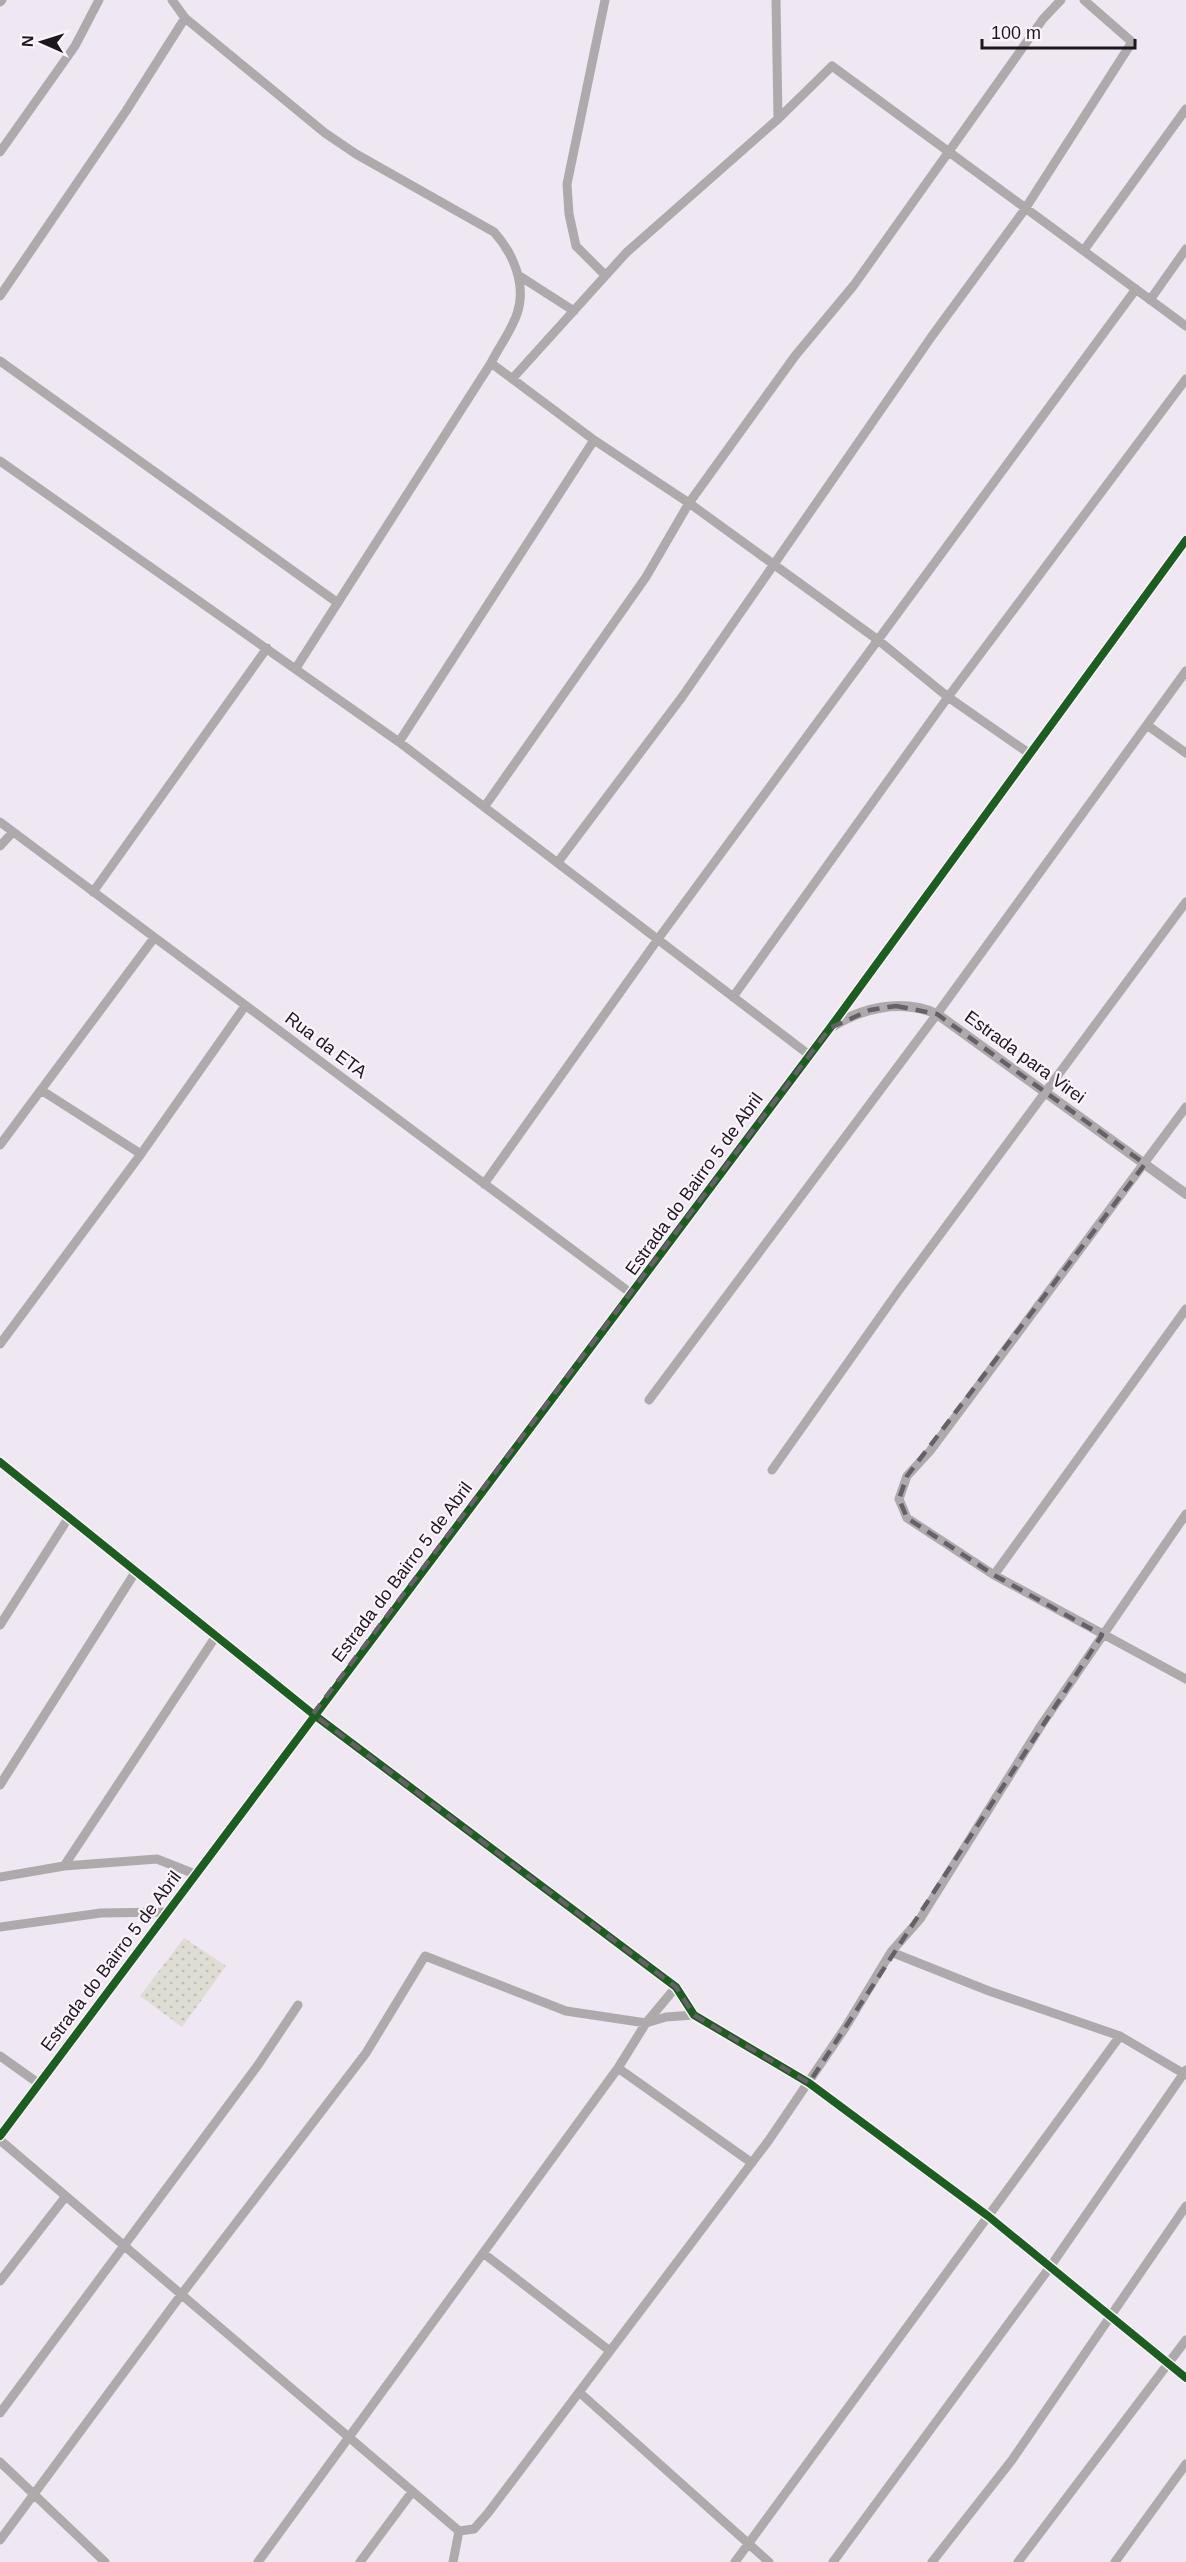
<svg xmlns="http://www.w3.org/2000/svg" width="1186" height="2562" viewBox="0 0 1186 2562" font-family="Helvetica,sans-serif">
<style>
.green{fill:url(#green-dots)}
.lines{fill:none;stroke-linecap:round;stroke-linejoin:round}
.minor{stroke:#aeaaab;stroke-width:9}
.tertiary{stroke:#aeaaab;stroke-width:10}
.cycleway-casing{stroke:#fcf3fd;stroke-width:11}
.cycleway{stroke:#1b5e20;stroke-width:8}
.marked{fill:none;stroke:#666067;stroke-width:4.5;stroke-dasharray:12 8;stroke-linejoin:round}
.labels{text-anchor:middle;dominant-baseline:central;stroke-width:4.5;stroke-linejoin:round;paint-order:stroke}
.street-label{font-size:18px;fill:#1c171d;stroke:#fcf3fd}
</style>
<defs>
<pattern id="green-dots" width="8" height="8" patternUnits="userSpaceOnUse" patternTransform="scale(1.5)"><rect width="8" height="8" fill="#deddd3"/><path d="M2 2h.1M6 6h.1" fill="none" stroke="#bebdb5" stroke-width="1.8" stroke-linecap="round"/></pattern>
</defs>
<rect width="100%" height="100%" fill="#efe7f1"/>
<path class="green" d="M184 1938 226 1966 182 2027 140 1996Z"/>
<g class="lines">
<path class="minor" d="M172 0 185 18 325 133 356 154 494 232C513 253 527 285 517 314 511 331 499 347 491 363L296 668
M776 0 778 119
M0 2 2 0
M0 152 75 46 99 0
M1084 250 1186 109
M518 275 574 311
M605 275 576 246 569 214 567 184 605 0
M0 296 126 111 185 18
M1150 300 1186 249
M0 361 338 603
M491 363 594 440 689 503 878 640 948 697 1030 754
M512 379 626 253 778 119 832 66 1186 326
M0 461 399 742 808 1054
M1147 725 1186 753
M399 742 594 440
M485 806 646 577 689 503 795 356 854 285 1043 19 1061 0
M0 822 632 1294
M0 846 13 832
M558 862 682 697 932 336 1025 209 1132 42 1084 0
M93 892 267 648
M733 997 948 697 1186 379
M831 1026 1186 540
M41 1090 141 1154
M1186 1107 930 1451 907 1476 899 1499 907 1518 994 1575 1186 1679
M0 1145 154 938
M484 1184 658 939 1136 289
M0 1344 141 1154 245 1006
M649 1400 937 1014 1186 671
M0 1462 313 1714 676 1987 694 2015 809 2083 988 2216 1186 2378
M772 1470 899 1290 1186 902
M994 1575 1186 1309
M0 1625 69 1517
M0 1785 136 1571
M64 1866 216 1636
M0 1877 64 1866 157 1859 195 1874
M0 1927 101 1913 166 1912
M891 1952 989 1991 1120 2036 1186 2075
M0 2056 38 2083
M618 2068 752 2163
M0 2140 459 2531
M483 2253 610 2351
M0 2281 66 2196
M579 2392 769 2562
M0 2413 258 2065 298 2005
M0 2462 105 2562
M0 2540 181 2295 366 2053 425 1956 566 2011 646 2023 666 2017 694 2015
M258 2562 618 2068 646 2023 676 1987
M360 2562 412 2492
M453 2562 459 2531 474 2529 488 2513 769 2140 845 2028 891 1952 920 1919 1042 1724 1186 1514
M735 2562 1120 2036
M833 2562 1050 2267 1186 2070
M932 2562 1012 2460 1186 2206
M1018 2562 1186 2340
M1115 2562 1186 2464"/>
<path class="tertiary" d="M0 2136 830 1028C861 1008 901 998 937 1014L1186 1194"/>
<defs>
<path id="cycleway" d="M0 1462 313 1714 676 1987 694 2015 809 2083 988 2216 1186 2378
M0 2136 830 1028 1186 540"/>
</defs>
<use href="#cycleway" class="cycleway-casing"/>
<use href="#cycleway" class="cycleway"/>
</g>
<path class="marked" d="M896 1006 937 1014 1145 1164 907 1476 899 1499 907 1518 994 1575 1102 1635 809 2083 694 2015 676 1987 313 1714 830 1028 870 1010Z"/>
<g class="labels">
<g class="street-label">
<text transform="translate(326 1045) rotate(37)">Rua da ETA</text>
<text transform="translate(1025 1057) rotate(36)">Estrada para Virei</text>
<text transform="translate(694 1184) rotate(-54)">Estrada do Bairro 5 de Abril</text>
<text transform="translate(402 1572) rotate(-53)">Estrada do Bairro 5 de Abril</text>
<text transform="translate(111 1961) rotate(-53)">Estrada do Bairro 5 de Abril</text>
</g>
</g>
<g transform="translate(42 42) rotate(273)" stroke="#fcf3fd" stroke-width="4.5" paint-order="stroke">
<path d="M0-4.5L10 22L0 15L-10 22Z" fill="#1c171d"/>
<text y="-9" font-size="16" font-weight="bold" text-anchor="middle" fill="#1c171d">N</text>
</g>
<path d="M982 39v9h153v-9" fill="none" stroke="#1c171d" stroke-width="3"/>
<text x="991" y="39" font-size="18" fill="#1c171d" stroke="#fcf3fd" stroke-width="4.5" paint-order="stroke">100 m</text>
</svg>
